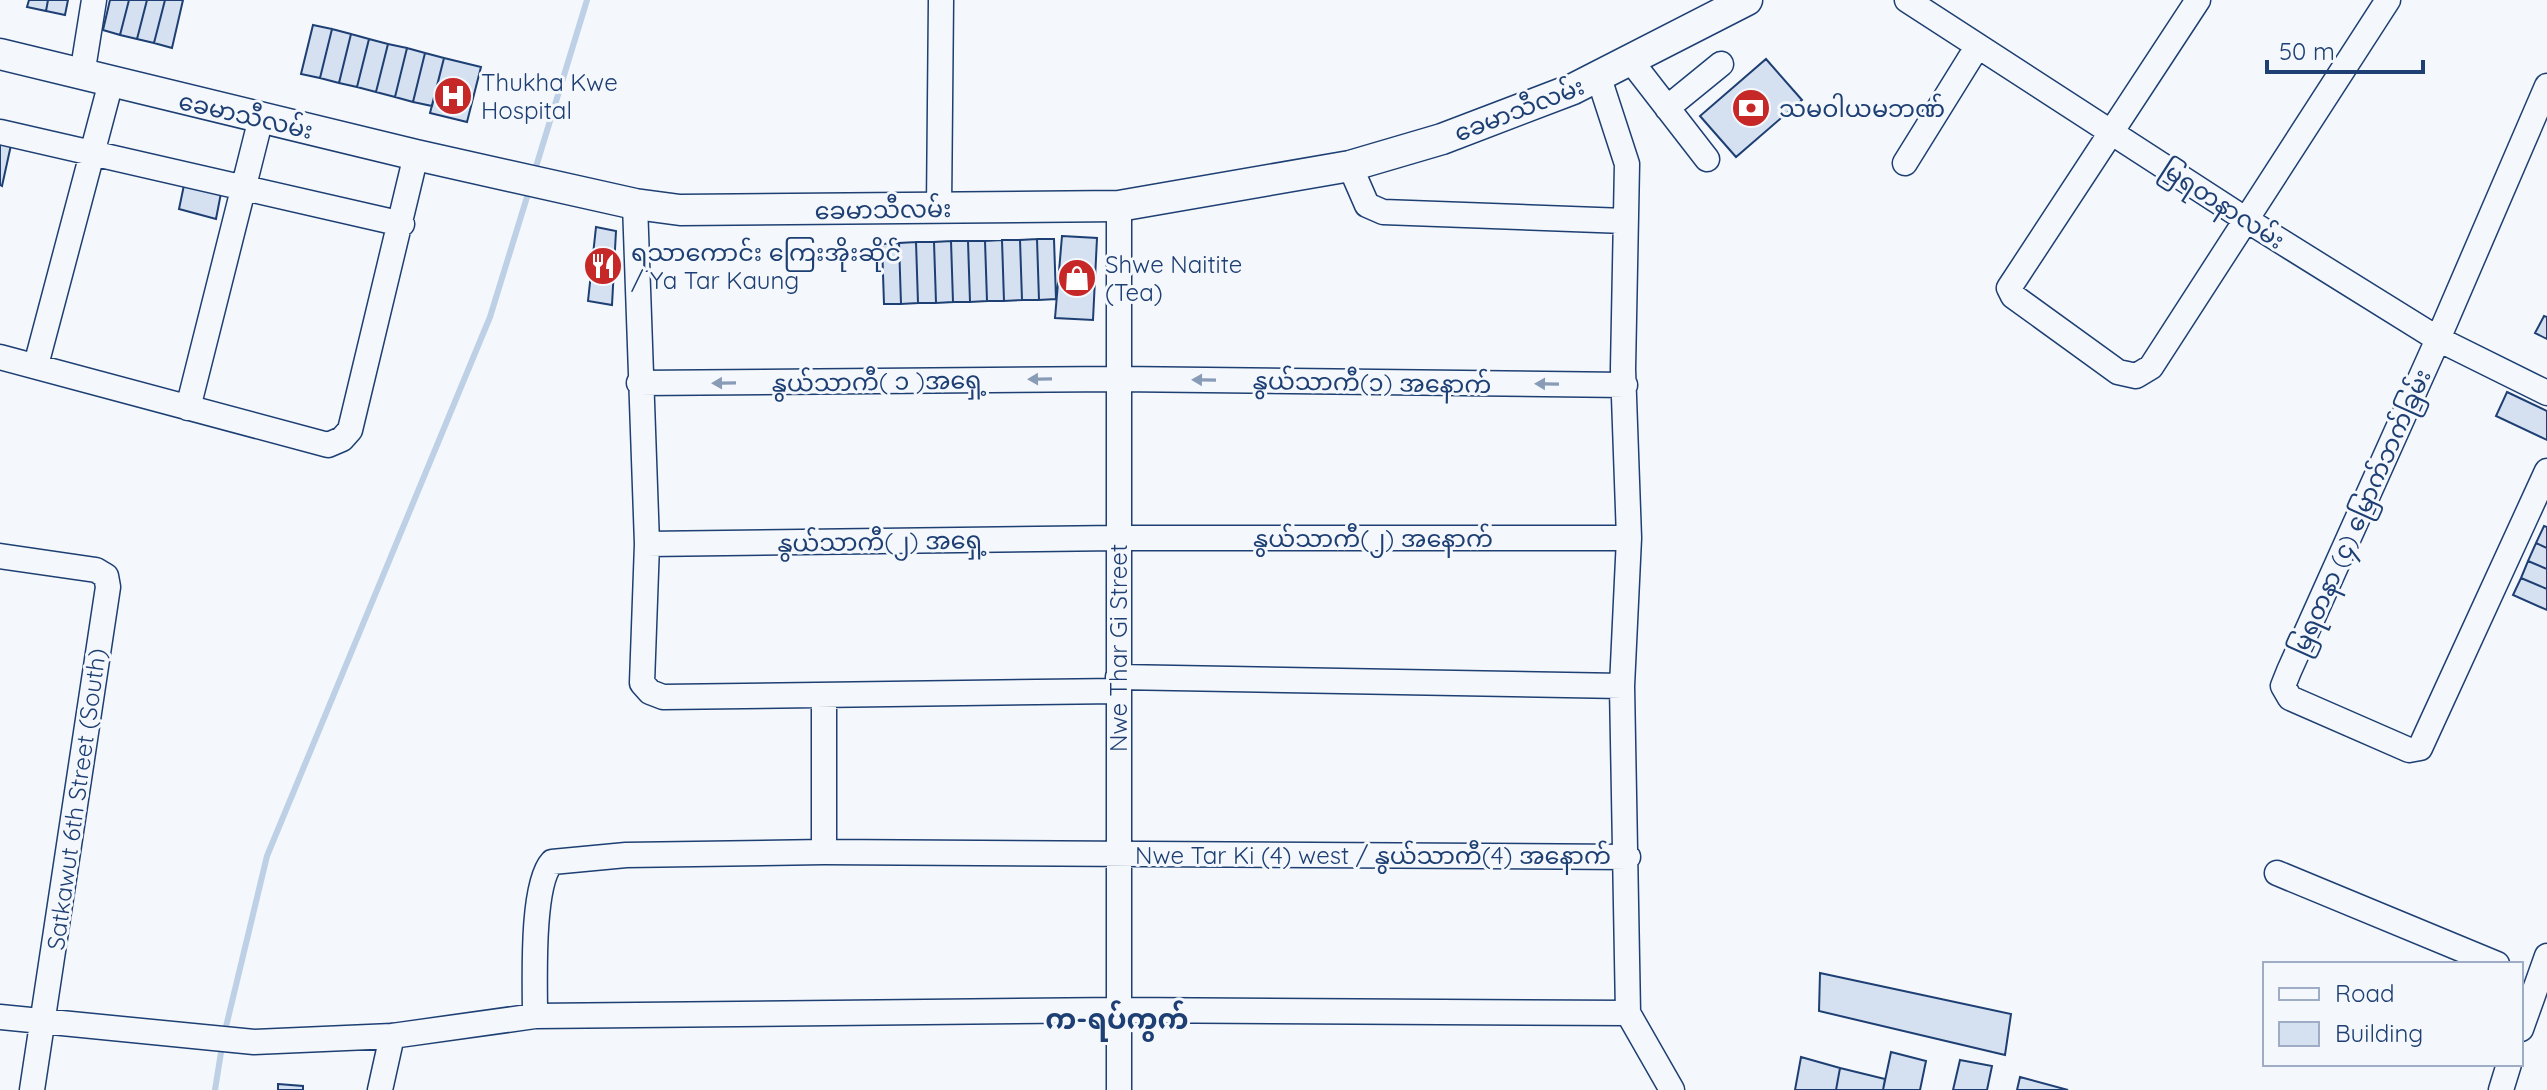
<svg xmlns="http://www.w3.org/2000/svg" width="2547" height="1090" viewBox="0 0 2547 1090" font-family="Quicksand,'Noto Sans Myanmar',sans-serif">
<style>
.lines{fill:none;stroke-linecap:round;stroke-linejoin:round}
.stream{stroke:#bed0e5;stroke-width:6}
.building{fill:#d5e0f0;stroke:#1d3f73;stroke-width:2}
.minor-casing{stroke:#1d3f73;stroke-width:27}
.major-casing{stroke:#1d3f73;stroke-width:33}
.minor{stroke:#f4f7fb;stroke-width:24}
.major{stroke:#f4f7fb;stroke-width:30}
.oneway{fill:#889bb7}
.labels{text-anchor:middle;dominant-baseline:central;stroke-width:6;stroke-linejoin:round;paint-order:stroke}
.poi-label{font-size:24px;fill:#1d3f73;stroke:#f4f7fb;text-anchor:start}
.street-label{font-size:24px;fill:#1d3f73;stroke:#f4f7fb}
.quarter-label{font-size:28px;font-weight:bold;fill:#1d3f73;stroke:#f4f7fb}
</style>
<rect width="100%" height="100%" fill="#f4f7fb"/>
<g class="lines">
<path class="stream" d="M535 170 587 0
M224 1035 267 856 490 317 527 197
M215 1090 222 1046"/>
</g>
<path class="building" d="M29 0H48L46 11 27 7Z
M48 0H68L65 15 46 11Z
M110 0H129L120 35 103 30Z
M129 0H147L137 39 120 35Z
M147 0H165L154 43 137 39Z
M165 0H183L172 48 154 43Z
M313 25 332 29 320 78 301 74Z
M332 29 351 34 339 83 320 78Z
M351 34 369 39 357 87 339 83Z
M369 39 388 44 376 92 357 87Z
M388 44 407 48 395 97 376 92Z
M407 48 425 53 413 102 395 97Z
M425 53 444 58 432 106 413 102Z
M444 58 481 67 467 122 430 113Z
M1766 59 1802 100 1736 157 1700 116Z
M0 143 11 145 2 186 0 185Z
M184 185 221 193 216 219 179 209Z
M596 227 616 231 612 305 588 301Z
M1062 236 1097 238 1093 320 1055 318Z
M1037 239H1054L1056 299 1039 300Z
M1037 239 1039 300H1022L1020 240Z
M1002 240H1020L1022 300 1004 301Z
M1002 240 1004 301H987L985 241Z
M951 241H968L970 302H953Z
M951 241 953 302 936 303 934 242Z
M968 241H985L987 301 970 302Z
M916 242H934L936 303H918Z
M916 242 918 303 901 304 899 243Z
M899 243 901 304H884L882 244Z
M2544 316 2547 317V339L2535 333Z
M2507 392 2547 411V440L2496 416Z
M2544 526 2547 527V548L2536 543Z
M2536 543 2547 548V569L2528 561Z
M2528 561 2547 569V589L2521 578Z
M2521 578 2547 589V610L2513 595Z
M1820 973 2011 1014 2005 1055 1819 1011Z
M1891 1052 1926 1061 1920 1090H1883Z
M1801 1057 1840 1068 1836 1090H1795Z
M1960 1060 1992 1066 1987 1090H1953Z
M1840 1068 1885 1079 1883 1090H1836Z
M2020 1077 2068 1090H2017Z
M278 1084 303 1086V1090H278Z"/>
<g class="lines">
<defs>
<path id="minor" d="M1907 0 2245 219 2438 339 2547 393
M2198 0 2009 288 2013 296 2118 372 2136 376 2151 367 2388 0
M1631 61 1707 159
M82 75 94 0
M1599 78 1627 164 1623 369 1629 538 1622 686 1628 1013 1672 1090
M2547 86 2438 339 2289 671 2283 686 2290 698 2409 750 2420 748 2547 471
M1667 108 1721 64
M0 132 402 224
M1905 163 1977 47
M1350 166 1367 205 1383 212 1625 221
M635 204 647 544 642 683 650 692 663 697 1118 691
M1119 206V1090
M939 208 941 0
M0 357 328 445 342 439 350 430 416 155
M36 365 111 82
M639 383 1118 379 1625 385
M188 408 261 118
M647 544 1118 538H1629
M0 556 96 570 106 576 108 587 32 1090
M1118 677 1622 686
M824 696V852
M2277 873 2497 964
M535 1016C535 982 531 885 552 862L626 855 824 852 1628 857
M0 1017 254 1042 392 1036 535 1016 1119 1010 1628 1013
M2521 1029 2547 956
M380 1090 392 1036
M2501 1090 2509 1064"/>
<path id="major" d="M0 54 416 155 635 204 680 210 1119 206 1350 166 1442 139 1573 89 1747 0"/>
</defs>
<use href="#minor" class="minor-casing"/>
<use href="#major" class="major-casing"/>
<use href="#minor" class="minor"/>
<use href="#major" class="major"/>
</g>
<defs><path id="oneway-solid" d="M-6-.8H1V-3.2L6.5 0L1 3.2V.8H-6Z" transform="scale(2)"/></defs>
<g class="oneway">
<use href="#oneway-solid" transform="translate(1040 379) rotate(179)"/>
<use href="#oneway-solid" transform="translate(1204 380) rotate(-179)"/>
<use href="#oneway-solid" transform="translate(724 383) rotate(179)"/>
<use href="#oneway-solid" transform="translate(1547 384) rotate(-179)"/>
</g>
<defs>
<symbol id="hospital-disc" viewBox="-11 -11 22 22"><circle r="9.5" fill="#c62828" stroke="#f4f7fb"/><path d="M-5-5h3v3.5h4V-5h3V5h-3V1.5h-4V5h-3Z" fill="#fff"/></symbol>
<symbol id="bank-disc" viewBox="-11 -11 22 22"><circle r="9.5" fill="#c62828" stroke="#f4f7fb"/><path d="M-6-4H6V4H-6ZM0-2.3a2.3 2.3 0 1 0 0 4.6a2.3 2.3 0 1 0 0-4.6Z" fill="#fff"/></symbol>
<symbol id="restaurant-disc" viewBox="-11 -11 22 22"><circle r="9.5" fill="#c62828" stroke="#f4f7fb"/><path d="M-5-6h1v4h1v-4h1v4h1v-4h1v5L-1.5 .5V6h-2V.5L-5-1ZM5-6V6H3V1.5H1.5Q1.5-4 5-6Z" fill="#fff"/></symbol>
<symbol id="shop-disc" viewBox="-11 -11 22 22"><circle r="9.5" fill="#c62828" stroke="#f4f7fb"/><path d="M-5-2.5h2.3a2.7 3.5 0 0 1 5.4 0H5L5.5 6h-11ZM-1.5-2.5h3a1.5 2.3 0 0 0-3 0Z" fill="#fff"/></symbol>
</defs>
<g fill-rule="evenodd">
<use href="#hospital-disc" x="431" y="74" width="44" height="44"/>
<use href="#bank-disc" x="1729" y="86" width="44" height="44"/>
<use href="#restaurant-disc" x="581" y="244" width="44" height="44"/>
<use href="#shop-disc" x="1055" y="256" width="44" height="44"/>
</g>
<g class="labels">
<g class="poi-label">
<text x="481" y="82">Thukha Kwe<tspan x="481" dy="28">Hospital</tspan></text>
<text x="1779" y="108">သမဝါယမဘဏ်</text>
<text x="631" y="252">ရသာကောင်း ကြေးအိုးဆိုင်<tspan x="631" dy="28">/ Ya Tar Kaung</tspan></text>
<text x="1105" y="264">Shwe Naitite<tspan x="1105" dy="28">(Tea)</tspan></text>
</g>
<g class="street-label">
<text transform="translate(1519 109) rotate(-21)">ခေမာသီလမ်း</text>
<text transform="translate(246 115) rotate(13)">ခေမာသီလမ်း</text>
<text transform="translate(2223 204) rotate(33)">မြရတနာလမ်း</text>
<text transform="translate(883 209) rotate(-1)">ခေမာသီလမ်း</text>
<text transform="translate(879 381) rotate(-1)">နွယ်သာကီ( ၁ )အရှေ့</text>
<text transform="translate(1372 382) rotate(1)">နွယ်သာကီ(၁) အနောက်</text>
<text transform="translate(2360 512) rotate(-66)">မြရတနာ (၄) မြောက်ဘက်ခြမ်း</text>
<text x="1373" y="538">နွယ်သာကီ(၂) အနောက်</text>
<text transform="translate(882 541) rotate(-1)">နွယ်သာကီ(၂) အရှေ့</text>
<text transform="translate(1118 648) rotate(-90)">Nwe Thar Gi Street</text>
<text transform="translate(76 799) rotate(-82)">Satkawut 6th Street (South)</text>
<text x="1373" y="855">Nwe Tar Ki (4) west / နွယ်သာကီ(4) အနောက်</text>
</g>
<g class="quarter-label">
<text x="1117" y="1018">က-ရပ်ကွက်</text>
</g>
</g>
<rect x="2263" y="962" width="260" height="104" fill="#f4f7fb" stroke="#9eadc5" stroke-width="2"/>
<rect x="2279" y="988" width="40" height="12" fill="#f4f7fb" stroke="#9eadc5" stroke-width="2"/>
<text x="2335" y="1002" font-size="24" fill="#1d3f73">Road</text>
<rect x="2279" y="1022" width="40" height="24" fill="#d5e0f0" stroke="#9eadc5" stroke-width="2"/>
<text x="2335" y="1042" font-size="24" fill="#1d3f73">Building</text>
<path d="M2267 60v12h156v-12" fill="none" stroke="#1d3f73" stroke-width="4"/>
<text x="2279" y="60" font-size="24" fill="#1d3f73" stroke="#f4f7fb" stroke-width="6" paint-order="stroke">50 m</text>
</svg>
